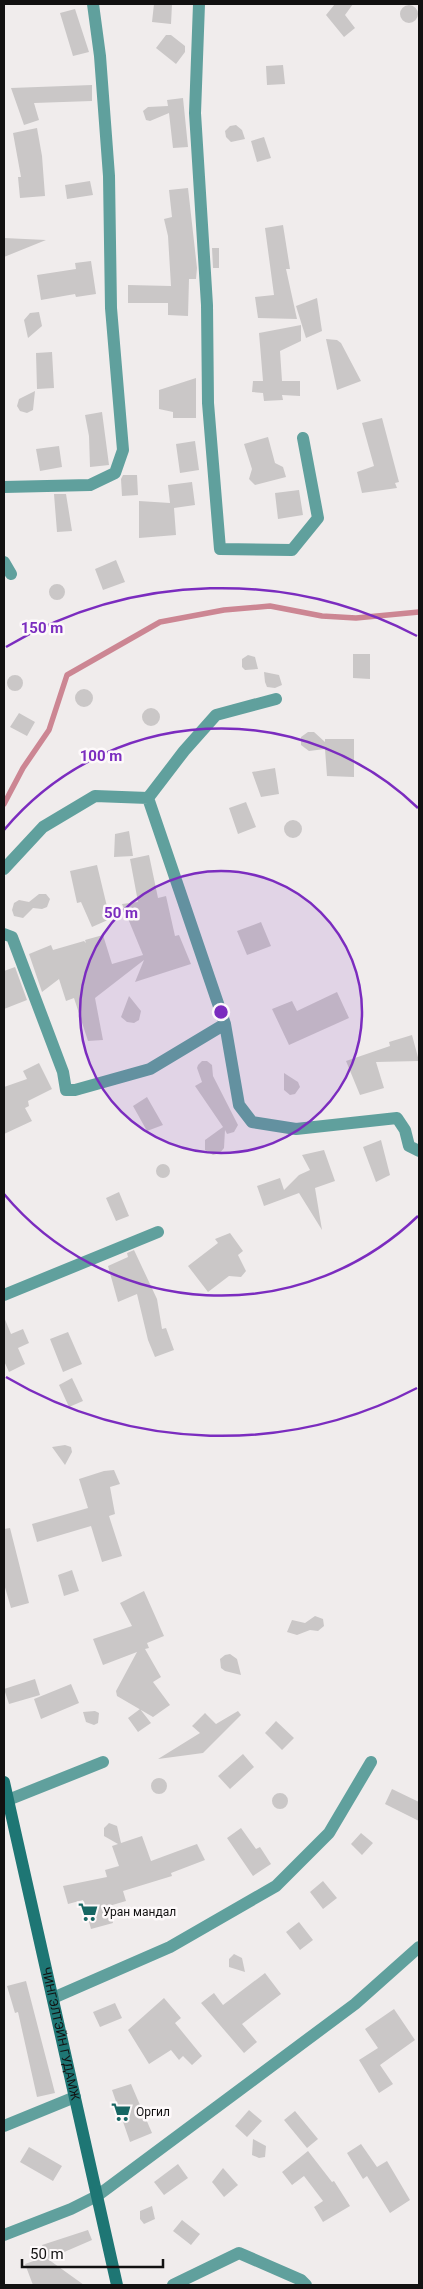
<svg xmlns="http://www.w3.org/2000/svg" width="423" height="2289" viewBox="0 0 423 2289" font-family="Roboto,sans-serif">
<style>
.lines{fill:none;stroke-linecap:round;stroke-linejoin:round}
.stream{stroke:#cc8693;stroke-width:5.5}
.building{fill:#cac7c7}
.minor{stroke:#60a09d;stroke-width:12}
.secondary{stroke:#1e7674;stroke-width:12}
.ring{fill:none;stroke:#7b2cbf;stroke-width:2.5}
.labels{text-anchor:middle;dominant-baseline:central;stroke-width:5;stroke-linejoin:round;paint-order:stroke}
.poi-label{font-size:12px;fill:#121111;stroke:#fdf9fa;text-anchor:start}
.street-label{font-size:12px;fill:#121111;stroke:#fdf9fa}
.centre{fill:#7b2cbf;stroke:#fdf9fa;stroke-width:2.5}
.ring-label{font-size:15px;text-anchor:middle;font-weight:bold;fill:#7b2cbf;stroke:#fdf9fa;stroke-width:5;stroke-linejoin:round;paint-order:stroke}
</style>
<rect width="100%" height="100%" fill="#f0ecec"/>
<g class="lines">
<path class="stream" d="M4 804 23 768 49 730 67 675 160 622 224 610 270 606 322 616 356 618 419 612"/>
</g>
<path class="building" d="M154 4H172L171 24 152 22Z
M335 4H353L345 15 355 28 344 37 326 15Z
M400 14a9 9 0 1 1 18 0a9 9 0 1 1-18 0Z
M75 9 89 52 73 56 60 13Z
M166 35H171L185 46V52L176 64 156 48Z
M283 65 285 84 267 85 266 66Z
M92 85V101L34 103 39 120 24 125 11 88Z
M183 98 188 147 173 148 169 113 150 121 146 120 143 111 148 107 168 106 167 100Z
M236 125 242 130 245 139 231 142 226 137 225 131 230 126Z
M37 128 42 156 45 196 20 198 18 177H21L13 133Z
M264 137 271 158 257 162 251 141Z
M90 181 93 195 67 199 65 185Z
M188 188 197 268 196 279H189L188 316 168 315V303H128V285L171 286 168 236 164 219 172 217 169 190Z
M283 225 290 269H286L297 319 258 318 255 297 274 295 265 228Z
M4 238 46 240 4 257Z
M212 248H219V268H213Z
M91 261 96 294 76 297 75 294 41 300 37 275 76 269 75 263Z
M317 298 322 331 306 338 296 306Z
M39 312 42 326 28 338 24 320 30 313Z
M301 325V341L280 351 282 381H300V396L282 395 283 400 264 401 263 393 252 392 253 381H263L259 333Z
M326 339 337 340 341 343 361 381 337 390Z
M52 352 54 388 37 389 36 353Z
M196 378V418H173V412L159 409V390Z
M35 391 33 410 27 413 20 411 17 406 19 399Z
M102 412 109 465 90 467 89 436 85 415Z
M382 418 399 482 395 483 397 488 362 493 357 472 374 466 362 423Z
M268 437 275 463 283 467 286 477 255 485 249 479 252 469 244 444Z
M195 441 199 470 180 473 176 444Z
M59 446 62 467 40 471 36 449Z
M123 475H137L138 495 122 496 121 479Z
M192 482 195 505 174 508 176 535 139 538V501L170 503 168 485Z
M299 490 303 515 278 519 275 493Z
M54 494H66L72 531 57 532Z
M116 560 125 582 103 590 95 569Z
M49 592a8 8 0 1 1 16 0a8 8 0 1 1-16 0Z
M353 654H370V679L353 678Z
M248 655 255 657 258 669 245 670 242 667V659Z
M264 672 279 675 282 685 275 688 267 687 265 682Z
M7 683a8 8 0 1 1 16 0a8 8 0 1 1-16 0Z
M75 698a9 9 0 1 1 18 0a9 9 0 1 1-18 0Z
M142 717a9 9 0 1 1 18 0a9 9 0 1 1-18 0Z
M19 713 35 722 27 736 10 727Z
M308 732H314L325 742V739H354V777L327 776 325 749 309 751 301 745V737Z
M275 768 279 794 261 797 252 772Z
M246 802 256 827 238 834 229 808Z
M284 829a9 9 0 1 1 18 0a9 9 0 1 1-18 0Z
M129 831 133 856 114 857 115 834Z
M149 855 158 898 166 896 175 936 179 935 191 964 135 982 144 960 95 998 103 1040 88 1041 74 998 66 1001 59 979 42 992 29 954 51 945 53 950 84 941 86 943 85 940 103 935 112 964 143 955 122 904 138 902 130 859Z
M97 865 110 919 92 927 81 902 77 903 70 871Z
M39 894H46L50 899 47 907 42 909 33 908 23 918 14 916 12 910 14 903 19 900 29 902Z
M261 922 271 946 247 955 237 931Z
M15 967 27 1000 4 1009V971Z
M337 992 349 1018 289 1045 272 1009 292 1001 297 1011Z
M129 996 141 1011 139 1020 134 1023 127 1022 121 1017Z
M412 1035 419 1061 376 1062 384 1088 360 1095 346 1061 390 1046 389 1042Z
M202 1061H207L212 1065 213 1076 238 1125 234 1132 227 1134 225 1130 224 1148 220 1153 213 1155 205 1150V1140L223 1127 195 1086 202 1082 197 1068 198 1065Z
M39 1063 52 1089 28 1101 29 1106 25 1108 32 1121 4 1134V1087L27 1079 23 1071Z
M284 1073 298 1082 300 1087 295 1094 290 1095 284 1090Z
M147 1097 163 1125 147 1131 133 1106Z
M381 1140 390 1175 376 1182 363 1147Z
M324 1150 335 1181 315 1188 322 1230 299 1193 264 1206 257 1186 280 1178 284 1190 299 1175 310 1170 302 1155Z
M156 1171a7 7 0 1 1 14 0a7 7 0 1 1-14 0Z
M119 1192 129 1216 116 1221 106 1198Z
M230 1233 243 1251 238 1255 246 1271 241 1277 229 1276 208 1292 188 1266 218 1243 215 1239Z
M134 1250 157 1299 162 1329 166 1328 174 1350 155 1357 148 1340 137 1294 118 1302 108 1266 128 1257 127 1253Z
M4 1317 11 1334 23 1329 29 1343 18 1348 25 1364 9 1372 4 1361Z
M68 1332 82 1364 63 1372 50 1339Z
M72 1378 83 1401 69 1407 59 1385Z
M65 1445 71 1447 72 1452 65 1465 52 1447Z
M114 1470 120 1484 110 1487 115 1514 109 1516 122 1556 102 1562 91 1526 37 1542 32 1524 88 1508 79 1479 104 1471Z
M10 1528 29 1603 11 1608 4 1584V1529Z
M72 1570 79 1591 64 1596 58 1575Z
M144 1591 164 1636 147 1643 149 1648 145 1649 161 1677 153 1682 170 1705 153 1717 117 1696 116 1691 137 1652 103 1665 93 1639 132 1626 120 1603Z
M315 1616 323 1619 324 1626 318 1631 310 1630 297 1635 287 1632 292 1620 305 1623Z
M230 1654 237 1659 241 1675 225 1671 221 1668 220 1659 225 1655Z
M35 1679 40 1695 9 1704 4 1689Z
M71 1684 79 1703 41 1719 34 1699Z
M140 1709 151 1723 138 1732 128 1718Z
M95 1711 99 1713 98 1723 94 1725 86 1722 83 1712Z
M238 1711 241 1715 203 1753 158 1759 200 1733 192 1726 205 1713 216 1724Z
M276 1721 294 1738 282 1750 265 1733Z
M243 1754 254 1767 230 1789 218 1776Z
M151 1786a8 8 0 1 1 16 0a8 8 0 1 1-16 0Z
M392 1789 419 1802V1821L385 1804Z
M272 1801a8 8 0 1 1 16 0a8 8 0 1 1-16 0Z
M109 1823 117 1826 121 1843 142 1836 151 1861 197 1844 205 1860 171 1873 172 1876 123 1891 126 1901 109 1906 113 1923 91 1929 83 1900 68 1904 63 1886 107 1877 105 1870 119 1866 112 1846 118 1844 104 1836V1828Z
M241 1828 256 1849 260 1847 271 1864 253 1876 227 1838Z
M361 1833 373 1843 362 1855 351 1844Z
M323 1881 337 1898 323 1909 310 1892Z
M299 1922 313 1940 300 1950 286 1932Z
M234 1954 242 1958 245 1972 229 1967V1959Z
M265 1973 281 1994 242 2024 257 2042 244 2053 201 2003 214 1993 223 2005Z
M26 1981 55 2093 37 2097 18 2012 15 2013 7 1986Z
M164 1998 181 2018 175 2023 202 2056 192 2065 183 2056 179 2060 171 2050 149 2064 128 2030Z
M115 2003 122 2018 100 2027 93 2012Z
M394 2009 415 2040 380 2065 393 2084 379 2093 359 2060 378 2048 365 2029Z
M131 2084 152 2133 130 2142 112 2090Z
M249 2110 262 2121 247 2137 235 2126Z
M295 2111 318 2139 307 2148 284 2120Z
M253 2139 266 2146 265 2157 259 2158 252 2155Z
M361 2144 377 2167 387 2161 410 2200 390 2213 367 2176 363 2179 347 2153Z
M29 2147 62 2166 53 2181 20 2162Z
M308 2151 332 2182 334 2181 350 2206 323 2222 314 2207 323 2201 304 2176 292 2185 282 2172Z
M178 2164 188 2178 164 2195 154 2182Z
M223 2168 238 2185 224 2197 212 2182Z
M152 2206 155 2219 144 2224 140 2219V2211Z
M182 2220 200 2234 191 2245 173 2231Z
M88 2230 92 2240 48 2259 42 2245Z
M45 2257 84 2285H33L25 2264Z"/>
<g class="lines">
<path class="minor" d="M199 4 195 113 207 305 208 403 220 549 292 550 318 518 303 438
M4 487 90 485 115 473 123 450 111 308 109 176 100 56 93 4
M4 562 11 574
M148 798 184 751 216 715 276 699
M4 869 43 827 95 796 148 798 225 1024 150 1069 75 1090H66L63 1072 12 937 4 934
M225 1024 239 1105 252 1122 296 1129 397 1118 405 1130 409 1146 419 1151
M4 1295 158 1232
M8 1800 103 1762
M53 1998 170 1947 276 1886 329 1833 371 1762
M4 2126 75 2097
M4 2235 71 2209 97 2196 355 2004 419 1947
M173 2285 239 2253 301 2280 306 2285"/>
<path class="secondary" id="s1" d="M4 1782 117 2285"/>
</g>
<circle cx="221" cy="1012" r="141" fill="#7b2cbf" fill-opacity=".12"/>
<g class="ring">
<circle cx="221" cy="1012" r="141"/>
<path d="M418 1216A283 283 0 0 1 4 1194M4 830A283 283 0 0 1 418 808"/>
<path d="M417 1388A424 424 0 0 1 6 1377M6 647A424 424 0 0 1 417 636"/>
</g>
<defs>
<symbol id="supermarket-bare" viewBox="-9 -9 18 18"><path d="M-6-5.5h2.5l.6 2H6L4.5 2H-2.5L-4.4-4H-6ZM-1.5 3.2a1.3 1.3 0 1 0 .1 0ZM3 3.2a1.3 1.3 0 1 0 .1 0Z" fill="#176663" stroke="#fdf9fa" stroke-width="2.5" paint-order="stroke"/></symbol>
</defs>
<g fill-rule="evenodd">
<use href="#supermarket-bare" x="74" y="1898" width="28" height="28"/>
<use href="#supermarket-bare" x="107" y="2098" width="28" height="28"/>
</g>
<g class="labels">
<g class="poi-label">
<text x="103" y="1912">Уран мандал</text>
<text x="136" y="2112">Оргил</text>
</g>
<g class="street-label">
<text stroke="none"><textPath href="#s1" startOffset="258">ЧИНГЭЛТЭЙН ГУДАМЖ</textPath></text>
</g>
</g>
<circle cx="221" cy="1012" r="8" class="centre"/>
<g class="ring-label">
<text x="42" y="633">150 m</text>
<text x="101" y="761">100 m</text>
<text x="121" y="918">50 m</text>
</g>
<rect width="423" height="2289" fill="none" stroke="#121111" stroke-width="10"/>
<path d="M22 2259v8h141v-8" fill="none" stroke="#121111" stroke-width="2.5"/>
<text x="30" y="2259" font-size="15" fill="#121111" stroke="#fdf9fa" stroke-width="4" paint-order="stroke">50 m</text>
</svg>
